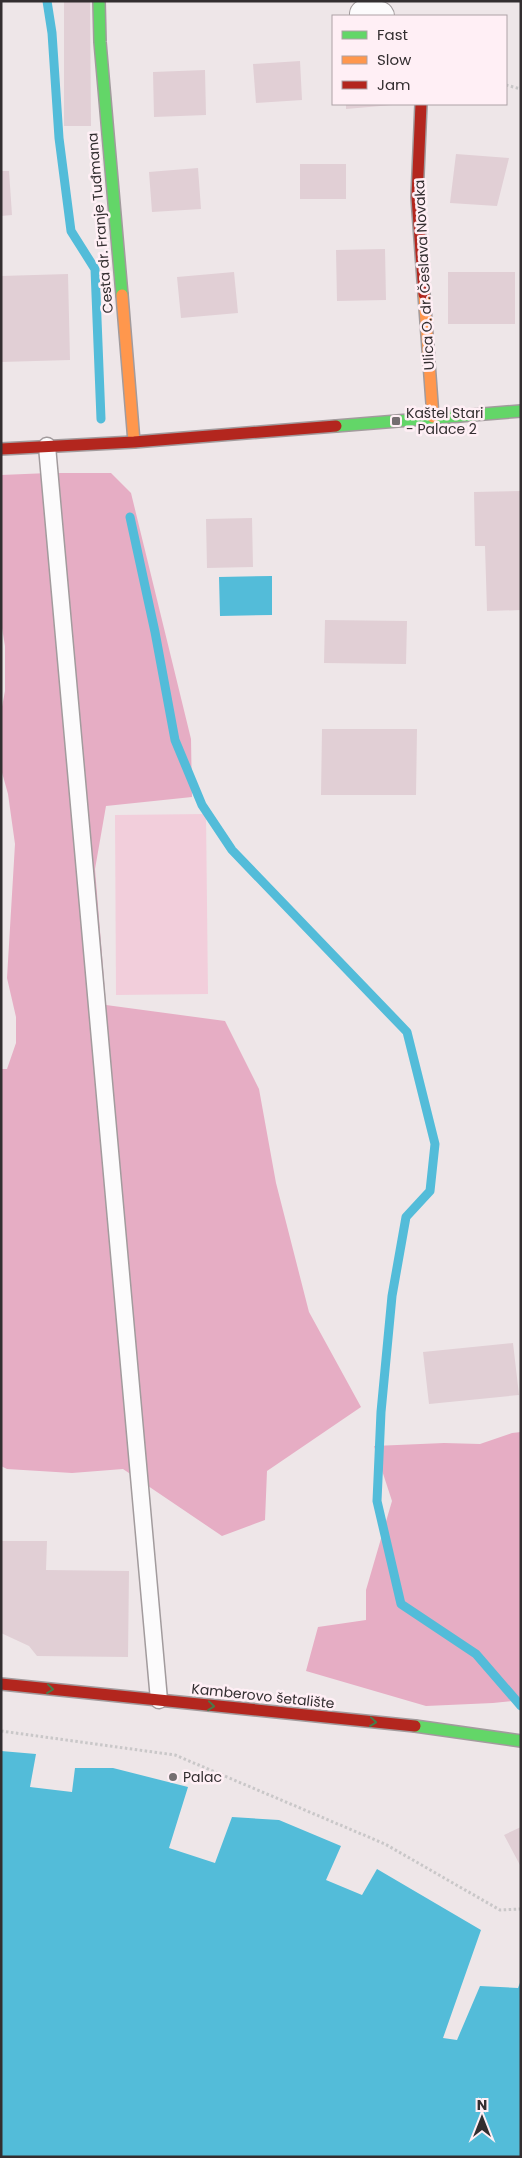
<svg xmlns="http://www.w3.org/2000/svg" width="522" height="2158" viewBox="0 0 522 2158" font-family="Poppins,sans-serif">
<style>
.green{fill:#f2cedb}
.forest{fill:#e6adc4}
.water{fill:#53bcd9}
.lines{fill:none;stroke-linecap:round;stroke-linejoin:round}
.stream{stroke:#53bcd9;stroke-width:9}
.building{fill:#e1cfd5}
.lane-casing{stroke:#a29b9d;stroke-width:19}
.street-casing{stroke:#a29b9d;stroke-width:30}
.fast-casing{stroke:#a29b9d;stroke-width:14}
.slow-casing{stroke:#a29b9d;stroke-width:14}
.jam-casing{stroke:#a29b9d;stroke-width:14}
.path{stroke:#c9c7c8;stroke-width:3;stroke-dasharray:2.5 2.5;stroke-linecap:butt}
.lane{stroke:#fcfbfc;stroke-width:16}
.street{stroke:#fcfbfc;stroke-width:28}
.fast{stroke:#63d668;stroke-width:11}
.slow{stroke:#ff974d;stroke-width:11}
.jam{stroke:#b3261e;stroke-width:11}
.oneway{stroke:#497a49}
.poi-dot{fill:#746e70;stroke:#ffeff5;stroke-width:2}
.labels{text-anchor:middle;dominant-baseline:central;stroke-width:5;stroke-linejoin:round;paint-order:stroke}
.street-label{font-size:14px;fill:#332e30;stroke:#ffeff5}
.poi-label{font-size:14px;fill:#332e30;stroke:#ffeff5;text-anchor:start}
</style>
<rect width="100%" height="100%" fill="#eee6e8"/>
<path class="green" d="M206 814 208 994 116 995 115 815Z"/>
<path class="forest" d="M49 473H111L131 493 191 739 192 797 106 806 95 869 106 1005 225 1021 259 1089 276 1183 309 1312 361 1407 267 1471 265 1520 222 1536 123 1469 72 1473 7 1469 1 1466V1069H7L16 1043V1017L7 978 15 844 8 794 1 769V712L5 691V646L1 622V475Z
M521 1432V1700L493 1703 426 1706 306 1671 318 1627 366 1620V1590L392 1501 374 1446 444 1443 480 1444 512 1433Z"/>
<path class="water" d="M272 576V615L220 616 219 577Z
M1 1751 36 1754 30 1787 72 1792 75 1768H113L188 1787 169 1848 215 1863 232 1817 279 1820 341 1846 326 1880 362 1895 377 1869 481 1930 443 2038 457 2040 480 1986 518 1988 521 1980V2157H1Z"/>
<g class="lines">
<path class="stream" d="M47 1 52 33 59 138 71 231 95 269 101 419
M130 517 155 632 175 740 202 805 232 850 407 1032 435 1144 430 1191 406 1217 392 1296 381 1412 377 1501 401 1604 476 1654 521 1706"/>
</g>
<path class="building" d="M64 1H90L91 126H64Z
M300 61 302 100 256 103 253 64Z
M205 70 206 115 154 117 153 72Z
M346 104H392V105L346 109Z
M456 154 509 158 497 206 450 203Z
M300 164H346V199H300Z
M198 168 201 209 152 212 149 172Z
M1 171H9L12 215 1 216Z
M385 249 386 300 337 301 336 250Z
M234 272 238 313 181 318 177 277Z
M448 272H515V324H448Z
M68 274 70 360 1 362V276Z
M521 491V610L487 611 485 546H475L474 492Z
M252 518 253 567 207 568 206 519Z
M325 620 407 621 406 664 324 663Z
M322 729H417L416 795H321Z
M513 1343 519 1395 429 1404 423 1352Z
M1 1541H47L46 1570 129 1571 128 1657 37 1656 29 1646 1 1633Z
M521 1827V1867L504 1835Z"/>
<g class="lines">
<defs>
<path id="lane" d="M47 446 159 1700"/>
<path id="street" d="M364 14 380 16"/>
<path id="fast" d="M99 1 100 42 122 295
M336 426 521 411
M415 1726 521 1741"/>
<path id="slow" d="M424 294 433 417
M122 295 134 442"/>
<path id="jam" d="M421 104 417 197 424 294
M1 449 134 442 336 426
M1 1684 415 1726"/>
</defs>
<use href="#lane" class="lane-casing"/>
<use href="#street" class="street-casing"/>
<use href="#fast" class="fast-casing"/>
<use href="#slow" class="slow-casing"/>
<use href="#jam" class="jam-casing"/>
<path class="path" d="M506 85 521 89
M1 1731 175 1755 385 1844 500 1910 521 1909"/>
<use href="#lane" class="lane"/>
<use href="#street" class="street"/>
<use href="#fast" class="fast"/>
<use href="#slow" class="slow"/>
<use href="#jam" class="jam"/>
</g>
<defs><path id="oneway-chevron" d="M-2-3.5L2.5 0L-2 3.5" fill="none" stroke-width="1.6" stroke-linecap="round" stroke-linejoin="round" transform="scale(1.25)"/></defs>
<g class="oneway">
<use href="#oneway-chevron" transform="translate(50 1689) rotate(6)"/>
<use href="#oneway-chevron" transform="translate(211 1706) rotate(6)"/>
<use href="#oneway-chevron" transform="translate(373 1722) rotate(6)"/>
</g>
<g class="poi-dot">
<rect x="391" y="416" width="10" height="10" rx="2.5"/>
<circle cx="173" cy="1777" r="5"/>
</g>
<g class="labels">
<g class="street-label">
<text transform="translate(100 223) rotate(-95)">Cesta dr. Franje Tuđmana</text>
<text transform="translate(424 275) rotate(-93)">Ulica O. dr. Česlava Novaka</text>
<text transform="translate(263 1696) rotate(6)">Kamberovo šetalište</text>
</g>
<g class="poi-label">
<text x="406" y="413">Kaštel Stari<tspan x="406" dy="16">- Palace 2</tspan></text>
<text x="183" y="1777">Palac</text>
</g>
</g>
<rect width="522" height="2158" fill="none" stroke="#332e30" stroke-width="5"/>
<rect x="332" y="15" width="175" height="90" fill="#ffeff5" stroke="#ada2a6"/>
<rect x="342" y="31" width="25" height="8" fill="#63d668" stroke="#ada2a6"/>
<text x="377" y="40" font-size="15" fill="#332e30">Fast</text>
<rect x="342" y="56" width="25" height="8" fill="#ff974d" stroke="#ada2a6"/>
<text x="377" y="65" font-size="15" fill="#332e30">Slow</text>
<rect x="342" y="81" width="25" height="8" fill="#b3261e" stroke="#ada2a6"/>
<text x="377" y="90" font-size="15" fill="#332e30">Jam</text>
<g transform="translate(482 2118)" stroke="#ffeff5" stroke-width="4" paint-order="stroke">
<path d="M0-4L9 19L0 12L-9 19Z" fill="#332e30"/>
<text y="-8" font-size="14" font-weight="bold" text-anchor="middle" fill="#332e30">N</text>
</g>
</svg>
